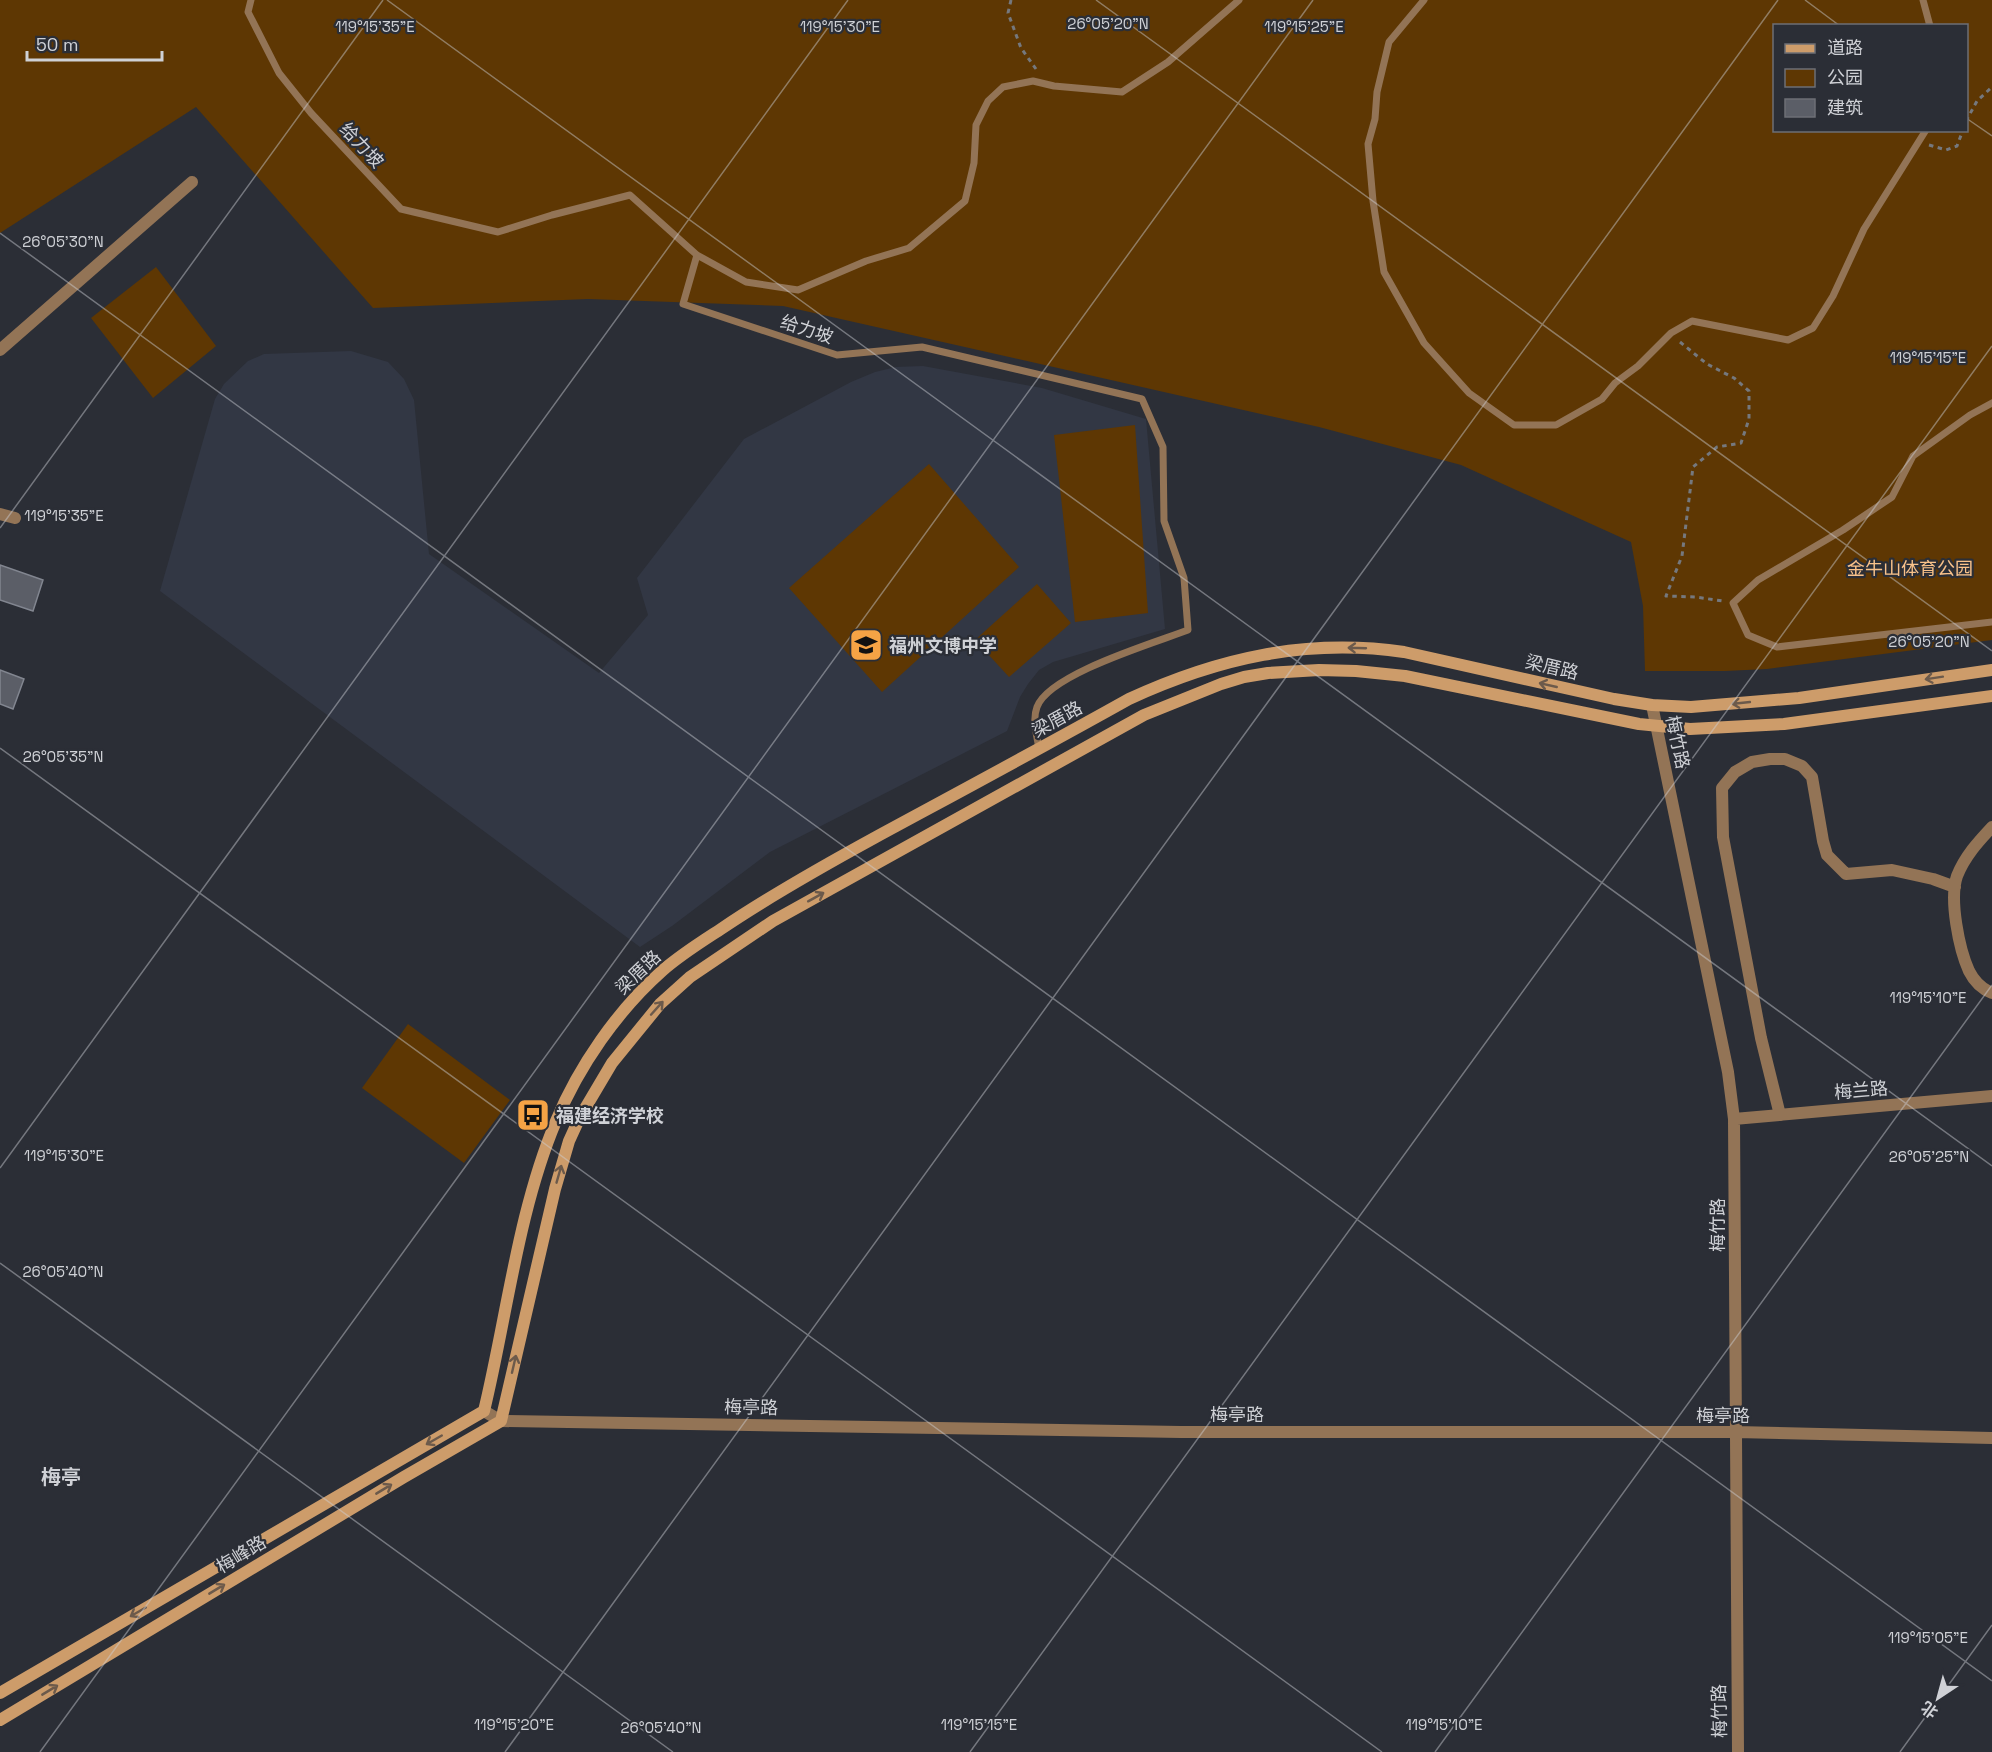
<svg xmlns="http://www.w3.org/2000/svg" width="1992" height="1752" viewBox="0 0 1992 1752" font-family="'Space Grotesk','Noto Sans SC',sans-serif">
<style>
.built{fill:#323744}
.green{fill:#5e3703;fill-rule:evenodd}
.building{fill:#5b5e67;stroke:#828690;stroke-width:1.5}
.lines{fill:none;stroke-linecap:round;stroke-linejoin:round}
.path{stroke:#75787e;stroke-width:3;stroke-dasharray:4.5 4.5;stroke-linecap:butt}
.service{stroke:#937456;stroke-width:7}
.minor{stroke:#937456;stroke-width:12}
.tertiary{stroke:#937456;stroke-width:12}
.secondary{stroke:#cd9c6a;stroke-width:12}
.oneway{stroke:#6c5a4b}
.ticks{fill:none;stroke:#cfd1d6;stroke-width:1.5;stroke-opacity:0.45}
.labels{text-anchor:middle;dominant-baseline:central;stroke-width:4.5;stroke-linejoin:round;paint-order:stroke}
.street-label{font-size:18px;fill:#cfd1d6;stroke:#2b2e36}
.park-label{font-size:18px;fill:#f9c28a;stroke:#2b2e36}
.poi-label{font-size:18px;font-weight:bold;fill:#cfd1d6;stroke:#2b2e36;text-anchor:start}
.neighbourhood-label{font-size:20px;font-weight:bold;fill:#cfd1d6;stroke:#2b2e36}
.ticks-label{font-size:15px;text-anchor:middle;fill:#cfd1d6;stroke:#2b2e36;stroke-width:4.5;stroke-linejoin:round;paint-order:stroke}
</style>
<rect width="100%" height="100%" fill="#2b2e36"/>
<path class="built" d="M351 351 388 362 404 379 414 400 429 554 599 673 648 615 637 578 744 439 851 382 875 372 896 367 923 366 1042 388 1146 419 1165 629 1053 662 1039 670 1028 684 1020 697 1007 731 770 852 672 926 640 947 160 591 215 399 224 384 248 361 264 354Z"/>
<path class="green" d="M0 0H1992V640L1767 669 1725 671H1645L1643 606 1631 542 1461 465 1319 427 783 306 588 299 373 308 196 107 0 233ZM1774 26H1966V130H1774Z
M156 267 216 346 153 398 91 318Z
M1135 425 1148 613 1075 622 1054 435Z
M929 464 1019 567 882 692 789 588Z
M1037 584 1071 623 1009 677 975 640Z
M408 1024 510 1100 464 1163 362 1088Z"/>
<path class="building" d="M0 565 43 580 33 611 0 600Z
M0 670 24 679 13 709 0 704Z"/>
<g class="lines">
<path class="path" d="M1011 0 1008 13 1021 48 1036 69
M1966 121 1977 101 1992 87
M1929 145 1946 150 1957 146 1963 130
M1680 342 1707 364 1734 378 1749 391V419L1741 443 1717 447 1693 467 1682 556 1666 596 1695 597 1723 601"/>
<path class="service" d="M251 0 248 12 279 73 311 113 401 209 498 232 552 215 630 195 697 255 683 304 837 355 922 347 1142 399 1163 447 1164 521 1184 578 1188 630C1154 643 1049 674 1037 707 1032 720 1037 736 1039 749
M1424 0 1389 42 1377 92 1375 119 1368 144 1373 201 1384 272 1424 343 1469 393 1514 425H1556L1602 399 1615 383 1638 366 1671 333 1692 321 1788 340 1813 328 1833 296 1864 229 1926 130
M1923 0 1930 26
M697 255 746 282 798 290 866 261 909 248 965 201 974 163 976 125 988 101 1003 87 1033 81 1054 86 1122 92 1168 62 1239 0
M1992 403 1970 415 1913 456 1892 497 1843 530 1758 580 1733 603 1748 635 1777 647 1992 622"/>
<path class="minor" d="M0 350 192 182
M0 514 15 518
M1992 827C1978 842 1965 856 1957 876 1949 899 1959 949 1969 971 1974 981 1982 989 1992 993
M1780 1115 1761 1038 1723 837 1722 788 1735 772 1752 762 1770 759H1785L1802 766 1812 777 1823 841 1827 855 1846 874 1892 870 1933 879 1955 887"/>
<path class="tertiary" d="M1652 705 1728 1072 1734 1119 1738 1752
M1734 1119 1992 1096
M484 1411 501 1421 1181 1432H1736L1992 1438"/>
<path class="secondary" d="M0 1693 484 1411C507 1316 518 1211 556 1121 579 1066 617 1011 662 971 680 955 701 942 721 929 771 895 823 866 876 837 961 791 1045 746 1129 699 1218 658 1306 638 1404 652L1614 699 1652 705 1691 707 1799 698 1992 670
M0 1720 404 1477 501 1421 555 1189 569 1141 580 1117 612 1063 660 1004 690 977 773 921 1144 715 1221 684 1244 677 1268 673 1319 670 1356 671 1405 676 1639 724 1690 729 1784 724 1992 696"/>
</g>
<defs><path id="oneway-shaft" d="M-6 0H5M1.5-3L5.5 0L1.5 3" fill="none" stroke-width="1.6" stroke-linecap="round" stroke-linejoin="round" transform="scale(1.5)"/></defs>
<g class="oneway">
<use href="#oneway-shaft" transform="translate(1357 648) rotate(-178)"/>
<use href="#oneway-shaft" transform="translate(1934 678) rotate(171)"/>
<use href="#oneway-shaft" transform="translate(1548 685) rotate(-167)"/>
<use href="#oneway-shaft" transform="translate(1741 703) rotate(174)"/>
<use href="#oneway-shaft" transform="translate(816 897) rotate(-29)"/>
<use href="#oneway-shaft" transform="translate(657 1008) rotate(-48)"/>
<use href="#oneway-shaft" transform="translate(559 1174) rotate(-74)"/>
<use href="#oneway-shaft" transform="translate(514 1364) rotate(-77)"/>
<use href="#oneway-shaft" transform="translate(434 1440) rotate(150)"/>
<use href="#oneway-shaft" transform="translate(384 1489) rotate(-31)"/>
<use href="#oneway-shaft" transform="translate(217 1589) rotate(-31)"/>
<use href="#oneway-shaft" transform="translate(138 1612) rotate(150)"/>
<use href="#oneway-shaft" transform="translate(50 1690) rotate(-31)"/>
</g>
<path class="ticks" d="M387 0 1992 1166M1096 0 1992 651M1805 0 1840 26M1966 118 1992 136M0 233 1992 1681M0 528 383 0M0 748 1382 1752M0 1168 848 0M0 1263 673 1752M40 1752 1313 0M505 1752 1778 0M970 1752 1992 346M1435 1752 1992 985M1900 1752 1992 1625"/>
<defs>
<symbol id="school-square" viewBox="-11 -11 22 22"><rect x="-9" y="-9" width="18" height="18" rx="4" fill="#f5a345" stroke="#2b2e36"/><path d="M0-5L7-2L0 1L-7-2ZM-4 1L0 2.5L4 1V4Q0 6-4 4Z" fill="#111"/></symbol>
<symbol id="bus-square" viewBox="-11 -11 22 22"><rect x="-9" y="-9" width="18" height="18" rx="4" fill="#f5a345" stroke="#2b2e36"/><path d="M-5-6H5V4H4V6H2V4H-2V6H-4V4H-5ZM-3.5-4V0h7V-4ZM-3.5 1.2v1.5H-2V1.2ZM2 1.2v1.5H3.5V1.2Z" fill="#111"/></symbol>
</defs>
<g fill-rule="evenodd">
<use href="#school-square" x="847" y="626" width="38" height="38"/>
<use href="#bus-square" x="514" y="1096" width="38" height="38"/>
</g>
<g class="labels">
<g class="street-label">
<text transform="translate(362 145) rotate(47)">给力坡</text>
<text transform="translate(807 329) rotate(18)">给力坡</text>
<text transform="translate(1552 667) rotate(13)">梁厝路</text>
<text transform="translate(1057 719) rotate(-29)">梁厝路</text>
<text transform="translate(1678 742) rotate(78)">梅竹路</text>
<text transform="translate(638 972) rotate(-44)">梁厝路</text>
<text transform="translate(1861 1090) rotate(-5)">梅兰路</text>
<text transform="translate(1717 1225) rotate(-90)">梅竹路</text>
<text transform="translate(751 1407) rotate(1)">梅亭路</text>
<text x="1237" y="1414">梅亭路</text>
<text x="1723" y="1415">梅亭路</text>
<text transform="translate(241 1554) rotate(-31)">梅峰路</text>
<text transform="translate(1719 1711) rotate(-91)">梅竹路</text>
</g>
<g class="park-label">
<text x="1910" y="568">金牛山体育公园</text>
</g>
<g class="poi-label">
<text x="889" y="645">福州文博中学</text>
<text x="556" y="1115">福建经济学校</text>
</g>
<g class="neighbourhood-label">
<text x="61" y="1477">梅亭</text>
</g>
</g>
<g class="ticks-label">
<text x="1108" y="29">26°05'20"N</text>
<text x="375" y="32">119°15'35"E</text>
<text x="840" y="32">119°15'30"E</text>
<text x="1304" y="32">119°15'25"E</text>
<text x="63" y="247">26°05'30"N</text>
<text x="1928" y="363">119°15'15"E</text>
<text x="64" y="521">119°15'35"E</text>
<text x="1929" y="647">26°05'20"N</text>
<text x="63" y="762">26°05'35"N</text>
<text x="1928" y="1003">119°15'10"E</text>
<text x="64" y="1161">119°15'30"E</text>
<text x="1929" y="1162">26°05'25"N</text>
<text x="63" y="1277">26°05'40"N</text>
<text x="1928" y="1643">119°15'05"E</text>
<text x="514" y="1730">119°15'20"E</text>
<text x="979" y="1730">119°15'15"E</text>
<text x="1444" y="1730">119°15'10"E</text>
<text x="661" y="1733">26°05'40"N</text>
</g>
<rect x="1773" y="24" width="195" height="108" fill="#2b2e36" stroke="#6d6f76" stroke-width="1.5"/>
<rect x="1785" y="44" width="30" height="9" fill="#cd9c6a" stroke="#6d6f76" stroke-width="1.5"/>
<text x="1827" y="54" font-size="18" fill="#cfd1d6">道路</text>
<rect x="1785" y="69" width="30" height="18" fill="#5e3703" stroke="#6d6f76" stroke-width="1.5"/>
<text x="1827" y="84" font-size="18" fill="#cfd1d6">公园</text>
<rect x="1785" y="99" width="30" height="18" fill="#5b5e67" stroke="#6d6f76" stroke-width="1.5"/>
<text x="1827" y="114" font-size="18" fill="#cfd1d6">建筑</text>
<g transform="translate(1938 1698) rotate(216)" stroke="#2b2e36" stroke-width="4.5" paint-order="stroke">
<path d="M0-4.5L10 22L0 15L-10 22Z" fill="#cfd1d6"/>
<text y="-9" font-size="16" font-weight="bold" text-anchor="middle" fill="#cfd1d6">北</text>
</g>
<path d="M27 51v9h135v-9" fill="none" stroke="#cfd1d6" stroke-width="3"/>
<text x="36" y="51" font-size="18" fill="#cfd1d6" stroke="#2b2e36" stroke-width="4.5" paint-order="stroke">50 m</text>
</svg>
